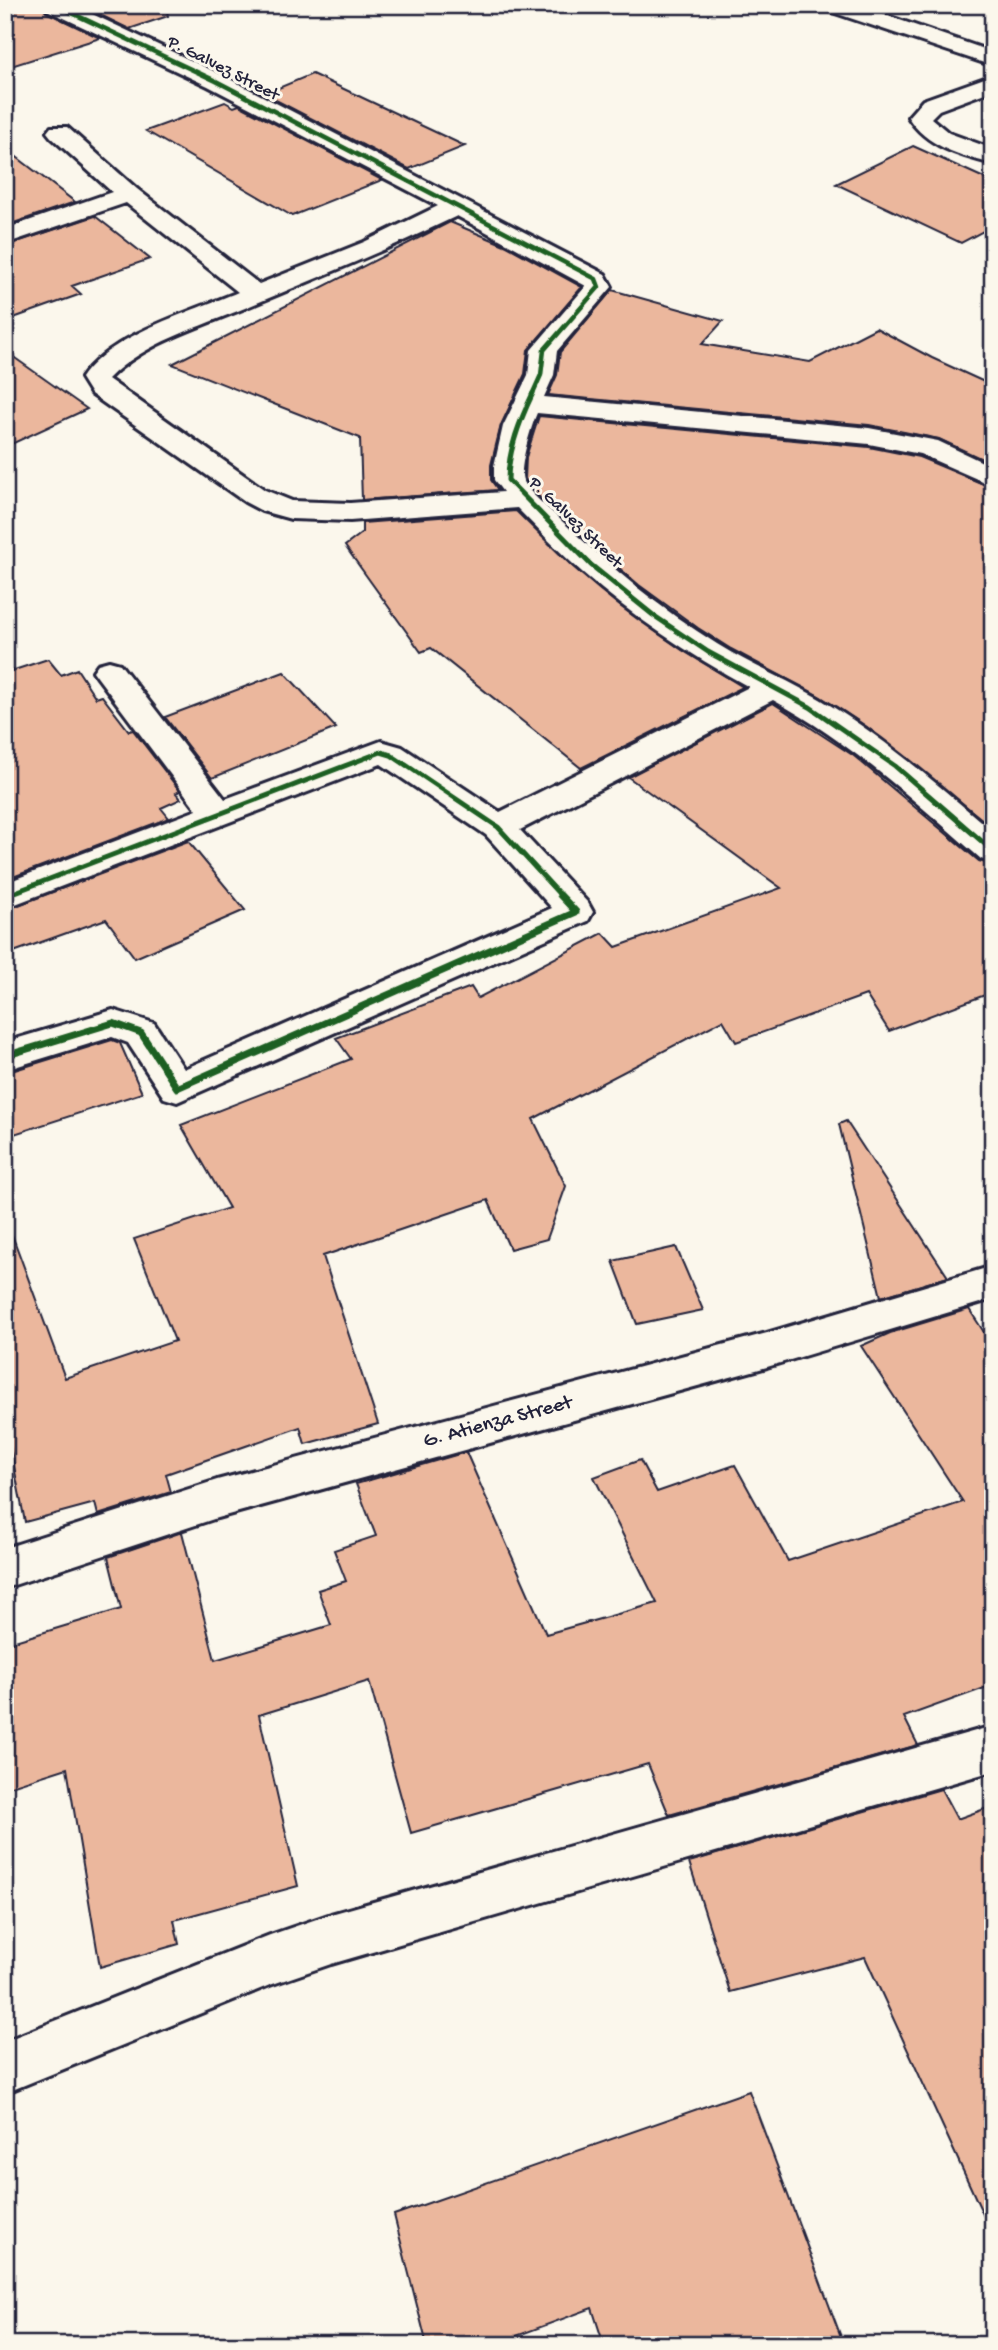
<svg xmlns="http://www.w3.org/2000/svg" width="998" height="2350" viewBox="0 0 998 2350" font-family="'Gochi Hand',sans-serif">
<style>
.building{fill:#ebb79d;stroke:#22223b;stroke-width:2}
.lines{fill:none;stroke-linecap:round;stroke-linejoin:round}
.minor-casing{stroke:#22223b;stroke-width:6}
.minor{fill:#fbf7ec;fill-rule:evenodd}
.cycleway-far2-casing{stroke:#fbf7ec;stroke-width:7}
.cycleway-far1-casing{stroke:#fbf7ec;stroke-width:9}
.cycleway-casing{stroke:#fbf7ec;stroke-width:11}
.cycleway-far2{stroke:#1b5e20;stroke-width:4.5}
.cycleway-far1{stroke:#1b5e20;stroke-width:5}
.cycleway{stroke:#1b5e20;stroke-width:7}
.labels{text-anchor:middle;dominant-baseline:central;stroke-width:6;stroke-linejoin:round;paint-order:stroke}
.far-street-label{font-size:18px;fill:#22223b;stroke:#fbf7ec}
.street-label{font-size:21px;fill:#22223b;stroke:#fbf7ec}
</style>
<rect width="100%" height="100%" fill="#fbf7ec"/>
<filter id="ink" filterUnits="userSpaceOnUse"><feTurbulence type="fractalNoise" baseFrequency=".0143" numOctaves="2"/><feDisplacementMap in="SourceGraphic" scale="14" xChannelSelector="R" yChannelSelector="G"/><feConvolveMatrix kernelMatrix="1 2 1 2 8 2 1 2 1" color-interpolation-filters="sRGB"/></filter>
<g filter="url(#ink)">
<path class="building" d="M5 5H43L46 12 100 38 5 68Z
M80 5H166L168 16 129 29Z
M312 74 465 146 409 169 264 94Z
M225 102 234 107 239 105 382 180 292 216 146 131Z
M913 146 993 182V226L961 243 836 184Z
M5 148 75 202 5 226Z
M95 216 150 259 72 286 81 294 5 321V246Z
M450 222 507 246 582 287 528 350 525 374 501 425 491 465V480L498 490 362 500 360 438 172 364Z
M612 290 723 321 702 344 810 362 876 328 932 358 993 386V464L939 439 869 425 548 395 557 375 560 352Z
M5 351 87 409 5 447Z
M539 416 869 447 919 457 993 488V828L867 727 821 697 731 649 698 628 639 585 583 537 537 495 525 479 526 457Z
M516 511 572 566 620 606 682 650 743 687 581 768 431 648 421 652 345 546 362 533V523Z
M48 659 61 675 77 669 96 698 102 696 129 731 133 730 180 791 176 793 181 799 161 808 169 818 5 880V673Z
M284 672 336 728 212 778 165 717Z
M773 703 854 756 979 861 993 865V992L889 1031 866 995 736 1042 723 1020 533 1119 566 1186 547 1239 510 1249 488 1200 323 1256 378 1424 305 1444 300 1427 166 1474 171 1492 98 1515 95 1503 25 1522 5 1421V1233L11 1232 65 1378 175 1341 134 1239 229 1208 181 1125 351 1059 336 1038 471 987 478 998 603 933 616 947 781 888 628 777Z
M188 841 245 910 135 958 106 919 5 955V910Z
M112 1040 120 1043 142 1093 5 1137V1073Z
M846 1121 948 1277 881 1297 839 1124Z
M676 1247 703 1310 637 1324 613 1261Z
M969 1309 993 1346V1685L904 1717 918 1745 669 1815 648 1764 411 1833 369 1681 259 1715 298 1886 174 1920 179 1944 100 1967 67 1768 5 1788V1644L121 1609 108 1557 182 1532 215 1660 331 1625 318 1590 346 1581 334 1550 376 1536 356 1484 466 1452 546 1634 657 1603 594 1477 640 1460 657 1492 735 1465 788 1561 963 1502 861 1346 890 1333Z
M941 1789 957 1819 993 1806V2236L865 1957 730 1992 689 1862Z
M749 2091 844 2345H604L592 2308 492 2345H427L394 2215Z"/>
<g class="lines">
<defs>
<path id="minor" d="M45 5H73L224 76 605 274 612 287 557 351 554 375 544 397 869 428 938 441 993 467V486L920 454 869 444 537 413C532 424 518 469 523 480 530 495 551 510 563 522 611 568 661 609 717 644 750 665 787 679 820 699 883 736 938 785 993 832V863L981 859C915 801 850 742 773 700L520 830 588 903 593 912 588 921 177 1102 164 1098 128 1043 112 1037 5 1070V1042L113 1010 154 1023 184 1069 552 908 486 835 381 764 5 908V883L197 810 98 678 93 671 98 664 109 661 120 664 225 799 381 741 402 747 500 812 749 687C689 654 633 617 582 572 559 552 538 529 517 508L350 521 291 519 262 511 245 502 91 394 81 378C111 334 191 312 238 292L126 203 5 244V229L112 192 51 137 47 132 51 127H67L137 189 259 284 364 242 438 206 208 86 47 10ZM457 216 586 286 531 350 528 375 503 426 494 466V480L503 492 350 503 292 501 265 490 108 379C143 343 200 327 245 308 317 278 387 250 457 216Z
M824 5H856L993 52V66L826 10Z
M993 75V90L939 110 931 118 949 133 993 149V164C960 156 926 146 908 117L923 100Z
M993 1266V1299L767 1367 217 1518 5 1588V1548L217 1480 767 1333Z
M993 1726V1771L331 1964 270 1985 5 2093V2041L270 1935 331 1914Z"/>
</defs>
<use href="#minor" class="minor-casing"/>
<use href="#minor" class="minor"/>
<defs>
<path id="cycleway-far2" d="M55 5 216 81 596 279 599 287 544 350 541 375 532 395"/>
<path id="cycleway-far1" d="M533 393C520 420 508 450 508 480L591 565 653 615 708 652 810 707 895 766 993 851
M5 896 381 752 391 755 498 827 562 897"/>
<path id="cycleway" d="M5 896 8 895
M5 1056 113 1023 141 1033 177 1088 576 912 560 895"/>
</defs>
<use href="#cycleway-far2" class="cycleway-far2-casing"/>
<use href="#cycleway-far1" class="cycleway-far1-casing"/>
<use href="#cycleway" class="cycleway-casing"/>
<use href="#cycleway-far2" class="cycleway-far2"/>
<use href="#cycleway-far1" class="cycleway-far1"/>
<use href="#cycleway" class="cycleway"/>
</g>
</g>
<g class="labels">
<g class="far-street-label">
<text transform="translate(223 69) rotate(27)">P. Galvez Street</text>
<text transform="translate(575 523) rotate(44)">P. Galvez Street</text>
</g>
<g class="street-label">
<text transform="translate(498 1423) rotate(-15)">G. Atienza Street</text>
</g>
</g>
<rect width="998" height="2350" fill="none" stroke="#fbf7ec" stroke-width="28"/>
<rect x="14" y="14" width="970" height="2322" fill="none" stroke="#22223b" stroke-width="2.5" filter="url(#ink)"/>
</svg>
